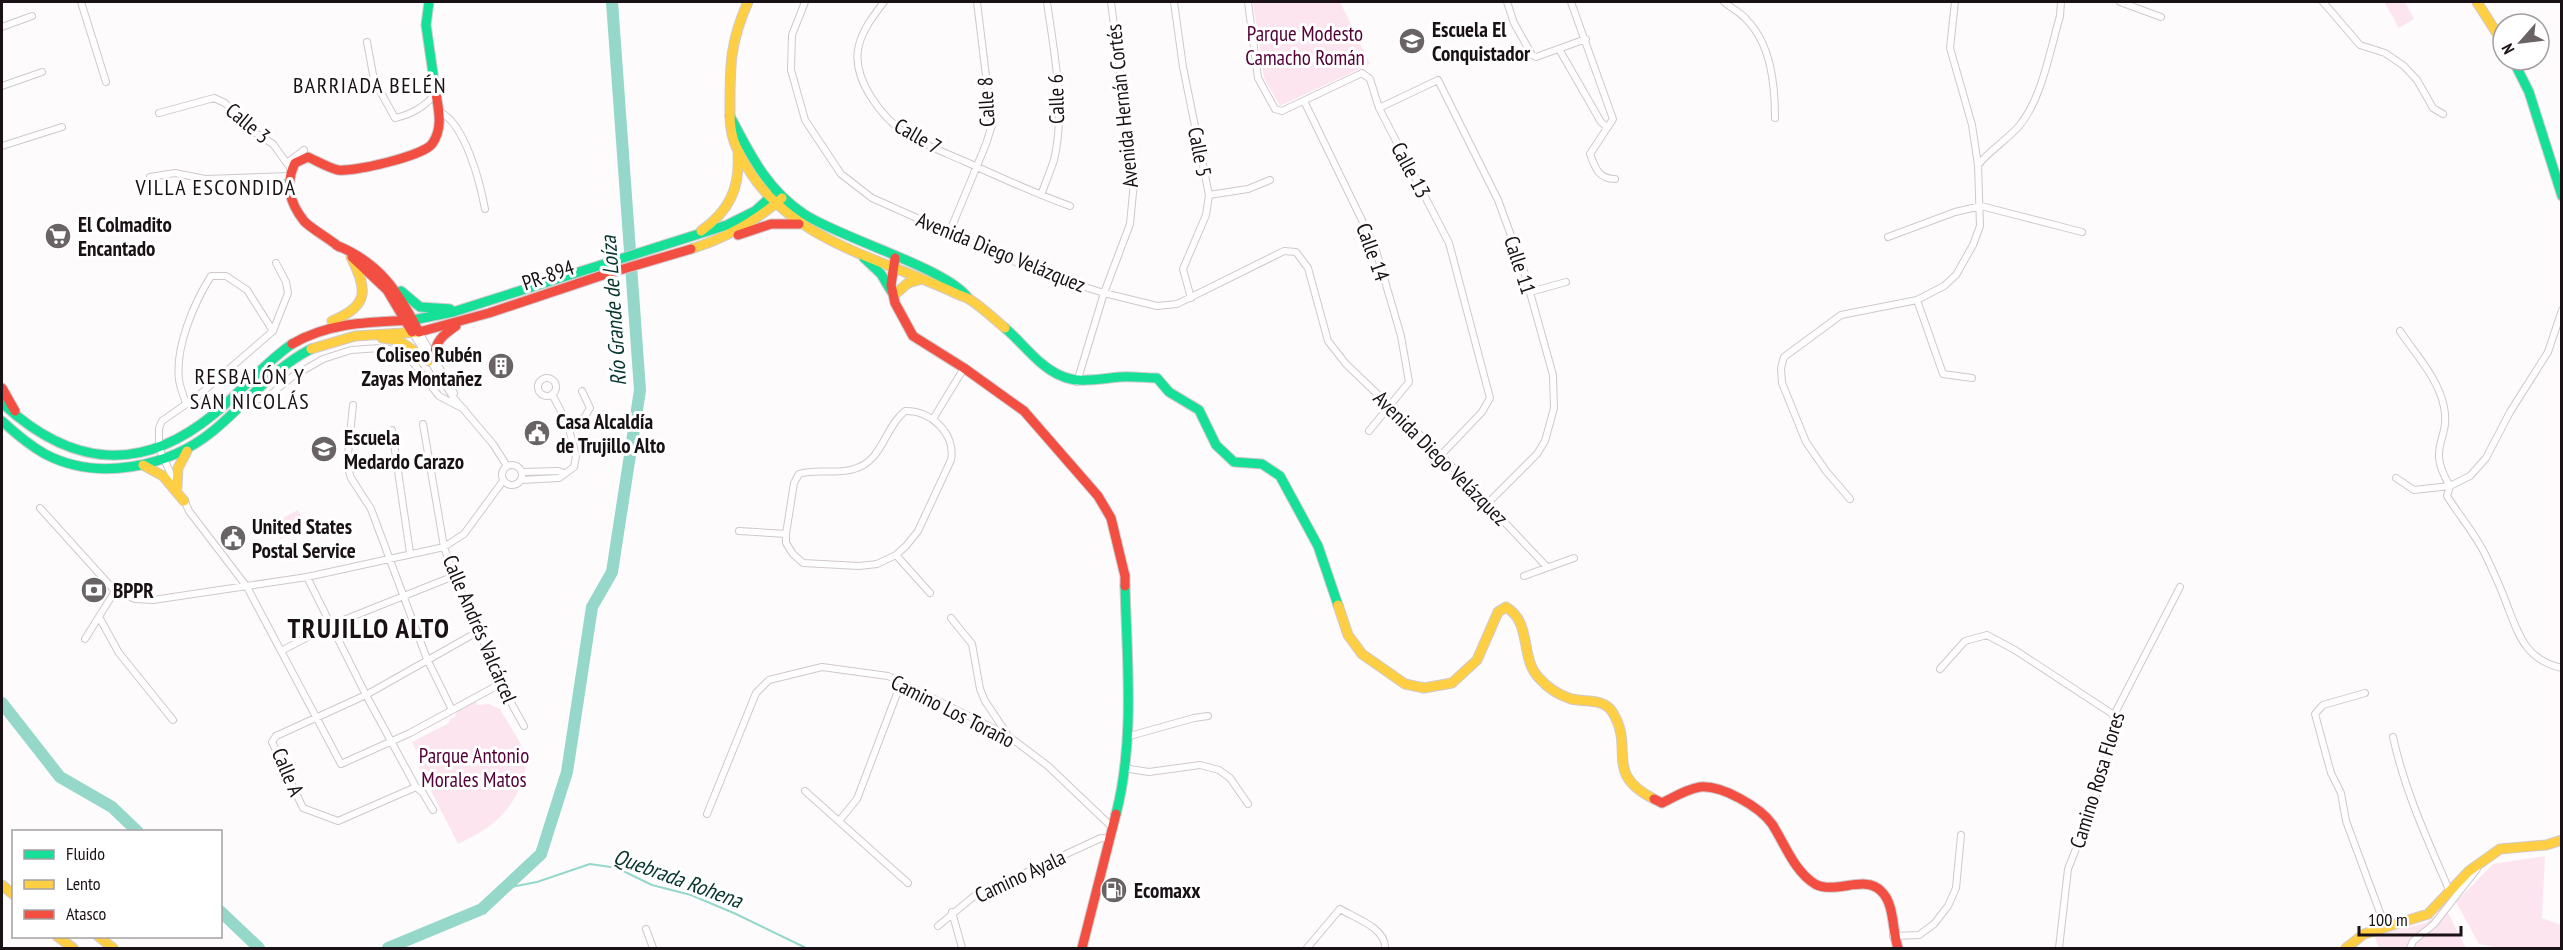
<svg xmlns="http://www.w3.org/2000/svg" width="2563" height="950" viewBox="0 0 2563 950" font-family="'PT Sans Narrow',sans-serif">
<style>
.green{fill:#fde5f0}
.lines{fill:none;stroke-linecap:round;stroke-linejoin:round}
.stream{stroke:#95d7c9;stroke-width:2}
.river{stroke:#95d7c9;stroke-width:12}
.street-casing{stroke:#cfc9cc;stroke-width:8}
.fast-casing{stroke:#cfc9cc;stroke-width:11}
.slow-casing{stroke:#cfc9cc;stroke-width:11}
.jam-casing{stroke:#cfc9cc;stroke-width:11}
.street{stroke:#fffeff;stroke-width:6}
.fast{stroke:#16e098;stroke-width:9}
.slow{stroke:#ffcf43;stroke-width:9}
.jam{stroke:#f24e42;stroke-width:9}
.labels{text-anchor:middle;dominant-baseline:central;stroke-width:6;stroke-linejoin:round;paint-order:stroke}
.poi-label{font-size:21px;font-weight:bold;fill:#191115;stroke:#fff;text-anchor:start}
.park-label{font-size:21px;fill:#540037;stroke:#fff}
.street-label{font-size:21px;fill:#191115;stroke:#fff}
.neighbourhood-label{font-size:22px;letter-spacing:1.5px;fill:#191115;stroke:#fff}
.water-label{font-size:22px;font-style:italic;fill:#06352d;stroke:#fff}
.district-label{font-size:27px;font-weight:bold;letter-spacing:1.5px;fill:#191115;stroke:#fff}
</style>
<rect width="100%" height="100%" fill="#fefbfc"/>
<path class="green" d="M1253 2H1340L1370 64 1280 106 1264 78Z
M2384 2H2405L2414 19 2399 28Z
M298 510 306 525 280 539 271 524Z
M476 701 477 705 489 704 500 709C507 722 523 744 526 758 527 766 524 774 522 781 511 814 489 829 458 844L417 763 419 756 412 742 449 723 450 719 455 717 456 712Z
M2545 856 2542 918 2561 925V948H2500L2479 944 2456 902 2493 864Z
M2445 907 2466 948H2379L2374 935 2426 923Z"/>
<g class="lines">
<path class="stream" d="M500 892 511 887 537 882 590 864 617 868 652 885 691 895 736 914 806 948"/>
<path class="river" d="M2 703 60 777 112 807 138 832
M220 911 259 948
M388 948 482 909 541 854 567 772 592 607 612 572 640 390 612 2"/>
<defs>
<path id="street" d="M81 2 106 82
M805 2 792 35 791 70 805 120 841 174 872 198 1040 273 1104 293 1157 306 1177 304 1284 251 1296 252 1308 268 1328 341 1346 364 1441 455 1546 566
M884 2C874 15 863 29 859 45 850 78 883 120 910 136 927 146 946 153 964 161 999 177 1034 193 1070 206
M1174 2 1183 67 1209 195 1206 215 1183 269 1191 298
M1248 2 1258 78 1275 109 1282 111 1362 73 1370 79 1379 108 1449 243 1490 398 1482 412 1441 455
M1507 2 1514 23 1532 55 1536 57 1586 39
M1571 2 1613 119 1590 154C1595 167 1598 179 1615 179
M1724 2C1731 8 1740 12 1746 19 1771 44 1775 84 1775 118
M1955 2 1950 48 1972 125 1978 165
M2120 2 2161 17
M2323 2 2360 45 2385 53 2404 66 2417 80 2433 108 2443 114
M2 27 32 16
M367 42 374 80 395 118C410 115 427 106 435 93
M1559 49 1601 122 1607 127
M2 86 42 72
M1304 101 1375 247 1401 336 1409 382 1369 431
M1379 108 1438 80 1498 200 1524 271 1553 375 1554 408 1545 441 1537 454 1487 504
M440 112C465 124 480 182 485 209
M159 113 214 98 225 103 254 132 273 144 291 169
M2 146 62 127
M287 163 304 150
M150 177 175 173 205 179 289 176
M1041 195C1045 184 1050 172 1054 160 1066 110 1054 52 1047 2
M1209 195 1248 189 1270 180
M950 231 986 144 992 125 977 2
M1888 237 1955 212 1981 206 2082 232
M1530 292 1566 282
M1917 300 1943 374 1972 378
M2400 331C2415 354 2439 379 2444 407 2451 441 2425 446 2450 486
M412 332 453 397 493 444 507 466
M419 332 454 393
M538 387a9 9 0 1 1 18 0a9 9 0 1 1-18 0Z
M1077 382 1104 293 1130 224 1134 182 1111 2
M552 394 568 425
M186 403C183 395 180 387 179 380 175 347 194 303 211 276H226L247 290 273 331
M243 405 270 395 292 377 323 359 351 350 380 348 390 349 411 360 439 396 464 409
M353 405 347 465 351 478 371 509 427 659 452 710
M905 411C931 410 956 434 951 460L918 531 906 546 896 555 877 564 859 566 803 563 793 554 786 543V534L794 483 799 474C817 468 836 475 854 469 883 461 884 428 905 411Z
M933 419 964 368
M423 424 444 547 454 576 509 699 524 726
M392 430 410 553
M502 475a10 10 0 1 1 20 0a10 10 0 1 1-20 0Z
M522 472 558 471 564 473
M2396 478 2414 490 2450 486 2470 476 2486 458 2510 412 2548 352 2562 310
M521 480 559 478 574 467 576 456 568 425 584 418 590 408 582 391
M175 483 159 448V428L162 421 199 395 273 331 288 293 286 282 276 263
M2450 486 2447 496C2459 515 2475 534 2485 554 2493 571 2501 588 2507 605 2519 636 2526 660 2562 668
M1850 499 1826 471 1806 442 1782 383 1781 368 1784 357 1841 315 1917 300 1944 286 1956 275 1973 245 1980 226 1978 165C1990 150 2007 140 2019 126 2042 99 2050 50 2060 16L2061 2
M184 500 189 511 247 587 341 764 410 733 502 683
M40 508 115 591 135 599 153 600 307 577 444 547 464 534 503 481
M739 531 786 534
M896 555 930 593
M1524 576 1574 558
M307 577 366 695 416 787 423 793 433 810
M99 617 119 653 173 720
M951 618 972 644 980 689 985 701 1007 734
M85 639 115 591
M281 651 331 625 454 576
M1940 669 1965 641 1987 635 2015 650 2114 715
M2365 693 2323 705 2315 714 2331 773 2341 793 2346 821 2385 926
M1126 737 1194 718 1208 716
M2393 737C2405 792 2428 841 2450 892
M1123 768 1149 772 1200 765 1219 770 1230 778 1248 804
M416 787 338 821 303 808 272 742 276 736 366 695 479 631
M805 791 908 883
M707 814 756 693 769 680 822 667 888 676 1007 735 1048 766 1112 827
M839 821 857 799 901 683
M952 912 962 948
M938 926 973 897 1101 838 1108 839
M646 929 653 948
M1893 936 1919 935 1934 924 1948 906 1956 888 1961 835
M1307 948 1340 909C1355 918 1386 928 1385 948
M2059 948 2068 869 2093 806 2110 745 2114 715 2180 587
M2410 948 2413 941 2434 924 2477 869"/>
<path id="fast" d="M429 2 426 25 436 94
M2513 60 2529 92 2562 196
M730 116C750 154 767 190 804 214 840 238 949 269 968 298
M864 258 881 274 891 291
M401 291 420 307 450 309
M413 320 453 312 727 225 755 211 776 192
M1005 328C1018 339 1028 352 1041 363 1069 387 1087 380 1120 377 1132 376 1145 378 1157 378L1169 392 1199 410 1216 445 1234 462 1262 464 1280 476 1318 546 1338 605
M2 403C70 466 140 475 214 414 241 392 263 364 292 344
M2 421C16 434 29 445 45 454 98 482 169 467 213 431 247 403 272 369 311 349
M1116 814C1135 741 1127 661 1125 586"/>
<path id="slow" d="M748 2C729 44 730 68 730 113 730 136 735 147 747 167 791 242 884 259 957 294 961 296 966 297 969 299 982 307 993 318 1005 328
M2477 2 2503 43
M701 231C729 211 740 189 738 154
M691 249C726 238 755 222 782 198
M894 295 908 283 922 279
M332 321C369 306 368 290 351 257
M382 338 398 340 429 361
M311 349 355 336 419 332
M143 465 163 476 184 501
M177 487 178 468 187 451
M1338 605 1348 635 1362 654 1405 684 1424 688 1452 683 1477 660 1498 612 1506 607C1533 623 1519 659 1540 679 1548 688 1559 695 1571 699 1585 702 1605 698 1613 713 1635 750 1603 773 1654 799
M2 885 14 895
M57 936 73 948
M98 936 113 948
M2346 948 2364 934 2428 914 2469 871 2500 849 2546 845 2562 840"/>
<path id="jam" d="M738 235 771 224H799
M336 245C380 263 398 291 419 332L489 313 603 275 691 249
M339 247C330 239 310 228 304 221 289 202 285 184 295 163L308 157C317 161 329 168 338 170 354 172 423 156 432 144 443 129 439 111 436 94
M352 257 387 290 412 332
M895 258 891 285 895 303 913 336 964 368 1024 411 1098 496 1111 518 1125 576V586
M292 344C330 322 370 322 413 320
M434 358C435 341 443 335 456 326
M2 388 15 411
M1654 799 1662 803C1674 797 1687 789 1700 787 1722 785 1760 807 1772 824 1785 844 1794 871 1815 884 1835 895 1865 874 1881 891 1895 904 1892 931 1898 948
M1082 948 1116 814"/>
</defs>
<use href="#street" class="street-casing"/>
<use href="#fast" class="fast-casing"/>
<use href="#slow" class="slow-casing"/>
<use href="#jam" class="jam-casing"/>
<use href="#street" class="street"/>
<use href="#fast" class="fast"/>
<use href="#slow" class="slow"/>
<use href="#jam" class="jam"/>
</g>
<defs>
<symbol id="school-disc" viewBox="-11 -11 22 22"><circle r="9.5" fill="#696366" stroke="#fff"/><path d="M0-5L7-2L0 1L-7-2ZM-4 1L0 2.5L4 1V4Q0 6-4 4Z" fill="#fff"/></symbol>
<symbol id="supermarket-disc" viewBox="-11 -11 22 22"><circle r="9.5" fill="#696366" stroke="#fff"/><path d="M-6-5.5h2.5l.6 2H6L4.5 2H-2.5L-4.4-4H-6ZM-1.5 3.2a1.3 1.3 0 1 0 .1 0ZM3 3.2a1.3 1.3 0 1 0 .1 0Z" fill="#fff"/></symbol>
<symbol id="building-disc" viewBox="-11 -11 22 22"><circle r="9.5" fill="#696366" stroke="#fff"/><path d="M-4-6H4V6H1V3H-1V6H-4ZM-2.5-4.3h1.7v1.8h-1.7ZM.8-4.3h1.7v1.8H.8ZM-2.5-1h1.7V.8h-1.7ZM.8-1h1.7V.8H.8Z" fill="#fff"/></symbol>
<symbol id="civic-disc" viewBox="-11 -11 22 22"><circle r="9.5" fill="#696366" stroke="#fff"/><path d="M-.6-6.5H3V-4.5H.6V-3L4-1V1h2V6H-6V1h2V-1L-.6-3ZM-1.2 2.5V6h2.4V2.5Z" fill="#fff"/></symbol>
<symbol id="bank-disc" viewBox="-11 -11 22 22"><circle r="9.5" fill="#696366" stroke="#fff"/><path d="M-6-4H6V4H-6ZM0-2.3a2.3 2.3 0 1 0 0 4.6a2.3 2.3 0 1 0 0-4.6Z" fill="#fff"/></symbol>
<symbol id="fuel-disc" viewBox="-11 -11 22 22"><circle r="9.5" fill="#696366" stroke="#fff"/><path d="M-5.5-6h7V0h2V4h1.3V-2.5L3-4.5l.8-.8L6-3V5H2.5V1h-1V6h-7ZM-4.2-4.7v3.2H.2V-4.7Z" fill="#fff"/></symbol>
</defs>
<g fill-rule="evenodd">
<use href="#school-disc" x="1397" y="26" width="30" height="30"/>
<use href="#supermarket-disc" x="43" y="221" width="30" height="30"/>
<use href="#building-disc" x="486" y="351" width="30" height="30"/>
<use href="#civic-disc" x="522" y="418" width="30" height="30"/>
<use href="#school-disc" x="309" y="434" width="30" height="30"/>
<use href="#civic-disc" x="218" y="523" width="30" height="30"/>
<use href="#bank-disc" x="79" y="575" width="30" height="30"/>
<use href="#fuel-disc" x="1099" y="875" width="30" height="30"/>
</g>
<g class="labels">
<g class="poi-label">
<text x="1432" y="29">Escuela El<tspan x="1432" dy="24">Conquistador</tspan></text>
<text x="78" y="224">El Colmadito<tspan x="78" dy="24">Encantado</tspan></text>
<text x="482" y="354" text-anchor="end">Coliseo Rubén<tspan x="482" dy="24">Zayas Montañez</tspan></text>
<text x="556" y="421">Casa Alcaldía<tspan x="556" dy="24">de Trujillo Alto</tspan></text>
<text x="344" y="437">Escuela<tspan x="344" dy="24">Medardo Carazo</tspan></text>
<text x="252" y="526">United States<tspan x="252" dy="24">Postal Service</tspan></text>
<text x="113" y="590">BPPR</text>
<text x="1134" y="890">Ecomaxx</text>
</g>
<g class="park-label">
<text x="1305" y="33">Parque Modesto<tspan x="1305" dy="24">Camacho Román</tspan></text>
<text x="474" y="755">Parque Antonio<tspan x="474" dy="24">Morales Matos</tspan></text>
</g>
<g class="street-label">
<text transform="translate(1056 99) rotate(-92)">Calle 6</text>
<text transform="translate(986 102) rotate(-93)">Calle 8</text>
<text transform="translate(1122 106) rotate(-96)">Avenida Hernán Cortés</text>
<text transform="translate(248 123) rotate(40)">Calle 3</text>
<text transform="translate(918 136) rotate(30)">Calle 7</text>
<text transform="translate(1200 152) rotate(79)">Calle 5</text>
<text transform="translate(1411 170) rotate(62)">Calle 13</text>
<text transform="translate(1001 252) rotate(22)">Avenida Diego Velázquez</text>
<text transform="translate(1373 252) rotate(70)">Calle 14</text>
<text transform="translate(1520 265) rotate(72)">Calle 11</text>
<text transform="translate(548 275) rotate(-19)">PR-894</text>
<text transform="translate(1441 458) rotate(45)">Avenida Diego Velázquez</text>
<text transform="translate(480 629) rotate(67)">Calle Andrés Valcárcel</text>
<text transform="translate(953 711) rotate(27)">Camino Los Toraño</text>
<text transform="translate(288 772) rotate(67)">Calle A</text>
<text transform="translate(2097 780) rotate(-73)">Camino Rosa Flores</text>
<text transform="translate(1020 876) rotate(-25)">Camino Ayala</text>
</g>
<g class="neighbourhood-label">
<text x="370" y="85">BARRIADA BELÉN</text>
<text x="216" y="187">VILLA ESCONDIDA</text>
<text x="250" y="376">RESBALÓN Y<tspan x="250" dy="25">SAN NICOLÁS</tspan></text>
</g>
<g class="water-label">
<text transform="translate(613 311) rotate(-94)">Río Grande de Loíza</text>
<text transform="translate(678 878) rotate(20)">Quebrada Rohena</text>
</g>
<g class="district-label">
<text x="369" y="628">TRUJILLO ALTO</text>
</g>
</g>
<rect width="2563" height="950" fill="none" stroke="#191115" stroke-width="6"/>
<rect x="12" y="830" width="210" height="108" fill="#ffffff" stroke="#a3a0a1" stroke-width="1.5"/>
<rect x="24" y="850" width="30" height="9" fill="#16e098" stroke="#a3a0a1" stroke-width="1.5"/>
<text x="66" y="860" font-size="18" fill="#191115">Fluido</text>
<rect x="24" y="880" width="30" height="9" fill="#ffcf43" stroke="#a3a0a1" stroke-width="1.5"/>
<text x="66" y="890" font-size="18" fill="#191115">Lento</text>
<rect x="24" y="910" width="30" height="9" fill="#f24e42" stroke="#a3a0a1" stroke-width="1.5"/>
<text x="66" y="920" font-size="18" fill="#191115">Atasco</text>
<g transform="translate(2521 42) rotate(242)"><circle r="28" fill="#ffffff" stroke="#a3a0a1" stroke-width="1.5"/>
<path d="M0-4.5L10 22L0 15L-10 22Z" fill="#696366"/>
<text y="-9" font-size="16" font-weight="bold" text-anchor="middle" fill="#191115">N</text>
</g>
<path d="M2359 926v9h102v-9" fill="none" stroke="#191115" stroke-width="3"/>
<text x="2368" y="926" font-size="18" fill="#191115" stroke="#ffffff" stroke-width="4.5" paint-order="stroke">100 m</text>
</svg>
